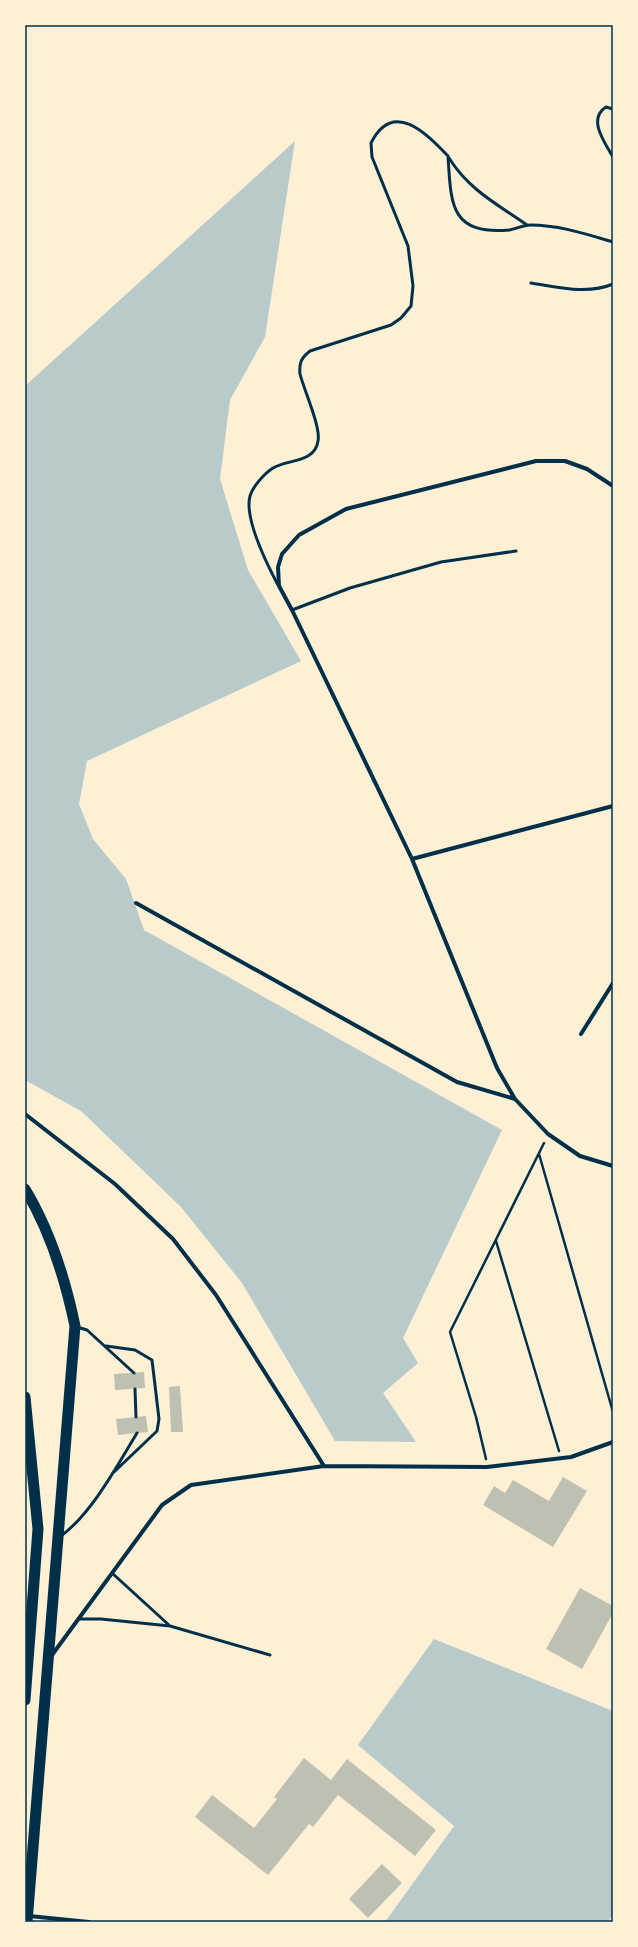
<svg xmlns="http://www.w3.org/2000/svg" width="638" height="1947" viewBox="0 0 638 1947" font-family="Barlow,sans-serif">
<style>
.green{fill:#b9caca}
.building{fill:#bec0b2}
.lines{fill:none;stroke-linecap:round;stroke-linejoin:round}
.path{stroke:#003049;stroke-width:2.5}
.service{stroke:#003049;stroke-width:3}
.minor{stroke:#003049;stroke-width:4}
.trunk{stroke:#003049;stroke-width:11}
.neatline{fill:none;stroke:#003049;stroke-width:1.5}
</style>
<rect width="100%" height="100%" fill="#fdf0d5"/>
<path class="green" d="M295 141 265 337 230 400 220 479 248 570 301 661 87 761 79 804 93 839 126 879 144 930 502 1130 403 1338 418 1363 383 1393 416 1442 335 1441 242 1283 181 1207 81 1111 25 1080V386Z
M434 1639 613 1711V1914L608 1922H385L454 1826 358 1745Z"/>
<path class="building" d="M144 1372 145 1388 115 1390 114 1374Z
M180 1386 183 1432H171L169 1387Z
M146 1416 148 1432 118 1435 116 1419Z
M563 1477 587 1491 553 1547 483 1505 494 1486 505 1493 513 1480 549 1501Z
M580 1588 613 1606V1613L582 1669 546 1649Z
M304 1758 331 1780 347 1759 436 1830 415 1856 338 1795 313 1827 309 1824 268 1875 195 1817 212 1795 254 1828 277 1799 274 1797Z
M382 1864 402 1883 368 1918 349 1899Z"/>
<g class="lines">
<path class="path" d="M539 1154 613 1412
M496 1241 559 1451
M486 1459 476 1417 450 1332 544 1143"/>
<path class="service" d="M613 109 606 107C587 119 605 143 613 157
M449 158C469 190 497 204 527 225
M531 283C558 287 587 295 613 284
M278 585C268 566 244 518 250 496 253 486 265 473 273 468 288 459 315 463 318 441 321 427 304 390 300 374 299 363 301 358 310 351L391 325 401 318 411 306 413 286 408 246 372 157 371 143C393 99 426 133 448 156 451 204 450 235 509 230 516 229 523 225 530 225 559 225 586 234 613 242
M292 610 350 588 441 562 516 551
M77 1327 87 1330 134 1373
M106 1346 135 1350 152 1360 159 1419 157 1431 114 1472
M135 1389 136 1417
M61 1536C92 1513 117 1466 137 1433
M112 1573 170 1626
M78 1619H101L170 1626 270 1655"/>
<path class="minor" d="M613 486 587 469 565 461H536L346 509 299 535 282 554 278 567 279 586 292 610 412 859 497 1068 515 1099 548 1134 580 1156 613 1166
M412 859 613 806
M136 903 457 1082 515 1099
M581 1034 613 983
M25 1114 115 1184 173 1239 216 1295 324 1466
M52 1655 162 1505 191 1485 324 1466 487 1467 571 1457 613 1442
M29 1916 89 1922"/>
<path class="trunk" d="M25 1189C51 1232 65 1278 75 1326L27 1922
M25 1397 38 1529 25 1700"/>
</g>
<rect width="638" height="1947" fill="none" stroke="#fdf0d5" stroke-width="52"/>
<rect x="26" y="26" width="586" height="1895" class="neatline"/>
</svg>
